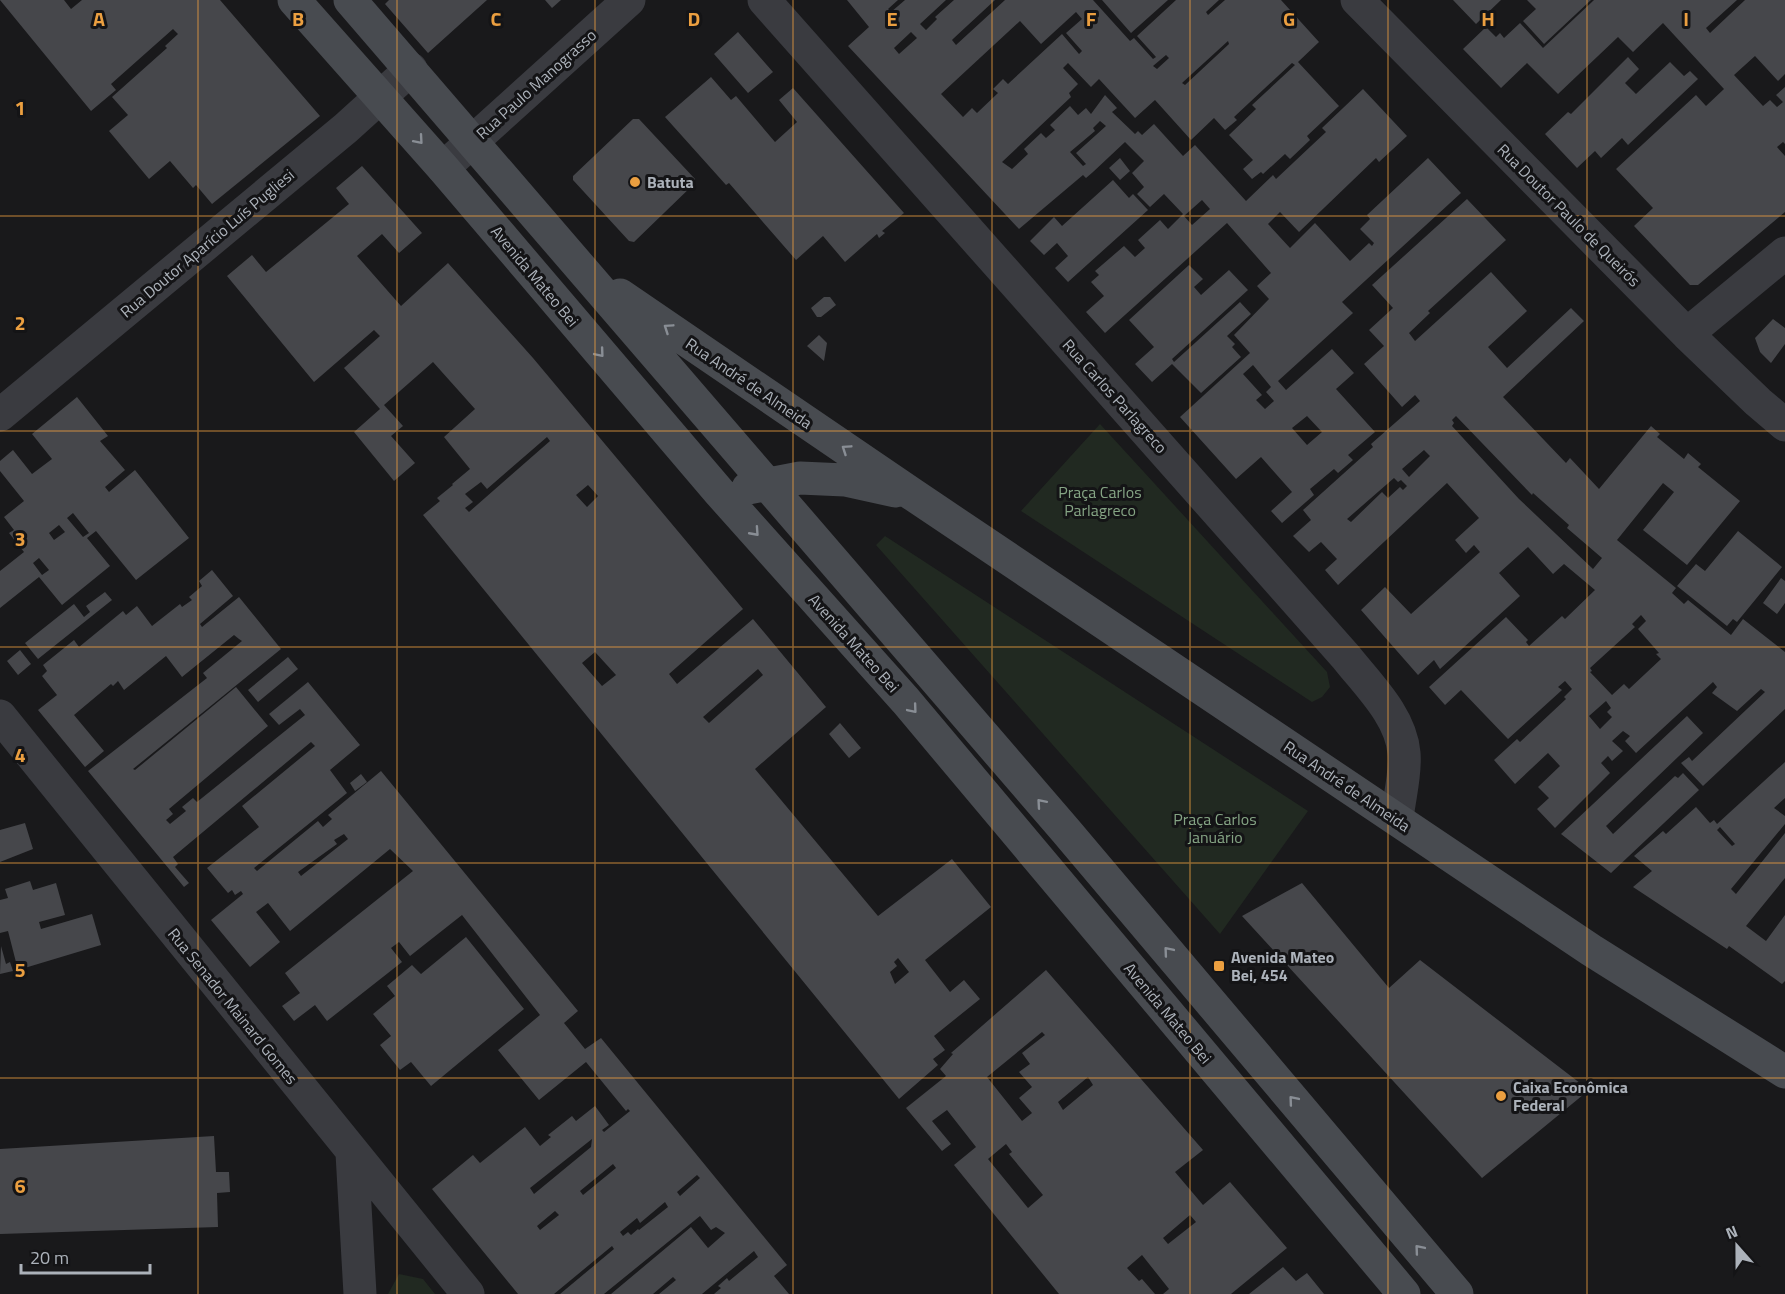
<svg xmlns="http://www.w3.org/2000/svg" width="1785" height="1294" viewBox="0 0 1785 1294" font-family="'Titillium Web',sans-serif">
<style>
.green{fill:#212921}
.building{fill:#46474b;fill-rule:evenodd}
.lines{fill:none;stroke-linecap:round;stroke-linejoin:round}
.street{stroke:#3a3b40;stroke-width:33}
.secondary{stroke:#484b50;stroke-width:33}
.oneway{stroke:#898e95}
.grid{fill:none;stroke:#eb9f40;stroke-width:1.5;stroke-opacity:0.55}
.poi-dot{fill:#eb9f40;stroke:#141416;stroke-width:2}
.labels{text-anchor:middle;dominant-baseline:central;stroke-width:6;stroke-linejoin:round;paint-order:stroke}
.street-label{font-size:16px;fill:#acb2ba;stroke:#141416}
.poi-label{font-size:16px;font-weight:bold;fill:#acb2ba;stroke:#141416;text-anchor:start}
.park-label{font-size:16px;fill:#85a484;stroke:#141416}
.grid-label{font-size:20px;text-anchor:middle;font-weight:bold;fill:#eb9f40;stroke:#141416;stroke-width:6;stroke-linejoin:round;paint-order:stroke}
</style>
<rect width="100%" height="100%" fill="#19191b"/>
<path class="green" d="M1100 424 1327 672 1330 687 1322 697 1312 702 1021 511Z
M885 536 1308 811 1220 934 876 545Z
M399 1274 423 1279 435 1294H388Z"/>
<path class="building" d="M0 0H64L71 9 82 0H220L320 116 212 204 196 185 193 188 170 161 149 179 109 131 128 115 112 97 167 48 165 46 178 34 173 29 111 84 116 90 91 111Z
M389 0H487L428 53 385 4Z
M545 0H561L552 8Z
M847 0H898L888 9 891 12 905 0H946L920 24 926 30 937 19 935 17 954 0H995L954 38 952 40 956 45 1005 0H1093L1130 41 1134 38 1153 59 1156 57 1137 36 1176 0H1219L1206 12 1208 15 1225 0H1281L1319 42 1298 62 1339 106 1307 136 1310 140 1290 159 1285 154 1263 174 1261 172 1252 179 1243 169 1253 160 1229 135 1256 109 1252 105 1295 65 1292 63 1234 117 1237 120 1225 130 1214 118 1191 140 1155 100 1135 118 1099 79 1091 87 1068 63 1063 68 1078 84 1069 93 1071 97 1002 162 1012 169 1028 154 1024 149 1041 133 1046 138 1055 130 1050 125 1070 106 1078 115 1086 108 1091 114 1105 95 1117 108 1112 112 1135 134 1138 131 1142 135 1154 124 1183 156 1195 145 1246 201 1273 175 1276 179 1311 146 1326 132 1322 128 1363 89 1407 136 1379 162 1376 158 1299 232 1280 212 1268 224 1290 248 1315 223 1350 261 1369 243 1372 246 1374 243 1360 229 1370 219 1367 215 1428 158 1461 193 1342 302 1353 313 1278 381 1286 390 1332 349 1354 373 1336 389 1375 432 1348 455 1353 460 1338 473 1334 469 1310 489 1314 495 1282 523 1271 511 1292 492 1261 457 1236 479 1180 417 1250 353 1234 335 1269 299 1257 286 1271 273 1227 223 1105 333 1086 312 1104 296 1091 282 1099 275 1095 271 1124 246 1135 257 1145 248 1138 240 1160 220 1168 229 1183 214 1164 194 1150 207 1137 194 1144 187 1132 173 1144 161 1125 142 1093 172 1086 178 1083 175 1019 229 848 46 869 27ZM1076 12 1082 19 1066 33 1082 51 1079 54 1062 34 1008 84 1003 79 993 89 998 93 977 113 972 108 963 117 941 94 1020 21 1041 44ZM911 32 917 38 899 54 894 48ZM1228 41 1229 44 1185 85 1182 83ZM1166 55 1169 58 1157 69 1153 66ZM1100 121 1106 126 1076 153 1086 164 1083 166 1070 152 1095 131 1093 128ZM1202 200 1210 209 1192 225 1184 216ZM1253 365 1271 387 1266 392 1274 401 1265 409 1256 400 1262 395 1243 374ZM1307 416 1322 432 1307 445 1292 428Z
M1102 0H1168L1131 33Z
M1453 0H1501L1476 24Z
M1527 0H1591L1544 44 1523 21 1536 9Z
M1594 0H1737L1706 28 1710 33 1745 0H1785V74L1778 81 1755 56 1734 75 1763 106 1770 100 1777 107 1783 102 1776 95 1785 87V144L1783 142 1777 147 1785 156V212L1698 285H1690L1634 226 1653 208 1616 169 1696 95 1706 106 1724 89 1663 23 1633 52 1618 37 1558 94 1527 63 1501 88 1463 49 1486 27 1496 37 1500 33 1504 38 1520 23 1543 48Z
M738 32 773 72 748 93 714 54Z
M1628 57 1639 69 1625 83 1636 94 1670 62 1684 76 1690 71 1698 79 1628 145 1622 138 1601 158 1595 151 1577 168 1545 134 1568 112 1571 114Z
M711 77 731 100 736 96 775 142 797 122 779 100 793 88 904 213 882 231 885 233 879 238 877 234 845 262 823 236 796 260 729 183 726 185 665 117Z
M633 119H639L695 179V183L634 242 629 241 573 180V176Z
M1120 158 1130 171 1120 180 1109 168Z
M362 166 422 233 399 253 382 234 357 256 401 306 448 263 533 358 743 609 669 674 677 684 753 619 826 707 755 769 878 916 952 859 991 907 925 960 950 992 964 980 980 999 934 1036 945 1050 933 1059 938 1065 899 1099 423 515 440 501 437 498 453 485 452 484 470 469 444 437 475 409 433 362 384 405 403 426 391 436 415 463 394 481 354 432 380 409 344 368 380 336 374 330 314 382 227 276 252 255 266 272 349 204 336 188ZM547 437 550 441 469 512 465 508 473 502 465 494 481 482 487 489ZM588 485 598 496 587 507 576 495ZM595 652 616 675 602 686 582 663ZM758 669 763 675 709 723 703 717ZM898 958 909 972 895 984 890 972 897 966 894 962Z
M1113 180 1129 198 1133 194 1148 210 1068 282 1055 268 1068 256 1057 243 1044 255 1030 241 1054 217 1062 226Z
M1467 199 1506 240 1428 311 1430 313 1409 333 1415 341 1491 272 1527 311 1488 347 1507 368 1571 308 1584 321 1503 397 1566 463 1570 458 1599 489 1651 426 1660 434 1657 437 1684 459 1688 453 1701 464 1698 467 1740 501 1687 565 1643 530 1674 492 1663 483 1617 540 1676 588 1672 593 1684 604 1688 600 1731 635 1743 619 1785 652V709L1703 786 1681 763 1689 757 1692 761 1765 692 1761 689 1737 711 1712 693 1717 687 1713 682 1636 753 1625 741 1630 736 1623 731 1612 741 1623 751 1612 761 1608 756 1601 763 1610 773 1555 828 1537 809 1549 798 1538 787 1560 766 1548 753 1515 784 1494 760 1517 739 1520 742 1566 699 1564 697 1572 689 1565 681 1558 687 1562 690 1508 739 1461 690 1445 705 1429 687 1506 617 1528 640 1526 642 1529 646 1562 616 1565 619 1595 590 1564 564 1553 574 1528 547 1499 573 1520 596 1440 669 1434 660 1418 675 1361 610 1385 587 1411 614 1480 552 1474 545 1466 553 1455 540 1479 518 1447 483 1338 585 1325 570 1337 559 1321 542 1309 552 1293 536 1311 520 1303 510 1373 447 1371 444 1420 401 1415 395 1402 407 1364 364 1384 346 1369 330 1393 308 1372 285ZM1456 416 1532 495 1533 493 1569 525 1567 528 1602 558 1593 569 1519 499 1452 426 1454 423 1452 420ZM1424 450 1430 456 1409 477 1402 469ZM1394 478 1398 482 1401 480 1407 486 1403 490 1400 487 1388 498 1382 492 1351 522 1347 519ZM1641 615 1646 621 1638 629 1659 653 1656 654 1661 659 1629 689 1624 684 1612 695 1590 672 1592 671 1590 668 1635 627 1632 624ZM1606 701 1611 708 1607 712 1612 717 1600 729 1589 716Z
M1189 265 1203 279 1194 287 1201 295 1229 270 1248 290 1172 359 1174 362 1240 302 1251 314 1227 336 1235 344 1232 347 1241 357 1201 393 1172 364 1152 382 1135 364 1154 347 1129 320Z
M824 297H830L836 305 821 317H817L811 308Z
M1773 319 1785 328V344L1771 363 1760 352 1755 338Z
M819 335 827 343 824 361 807 346Z
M77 397 108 436 100 441 125 470 105 487 109 492 135 470 189 538 136 580 96 531 87 538 110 566 62 605 39 577 0 608V571L24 552 9 533 14 530 4 517 24 501 0 471V461L13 450 32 474 52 459 32 434ZM73 513 89 533 83 537 67 518ZM59 525 65 532 54 540 49 533ZM39 558 49 570 42 575 33 563Z
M1738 531 1782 567 1737 622 1733 619 1727 626 1677 586 1696 564 1705 571Z
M212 570 233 596 200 624 202 627 239 597 281 649 133 769 135 770 236 687 268 726 169 809 173 814 166 820 170 824 186 811 182 807 193 798 197 802 305 715 300 709 279 725 269 714 308 682 360 745 330 770 347 793 254 868 257 871 318 821 323 827 332 819 328 815 381 771 578 1011 564 1023 585 1049 601 1038 787 1265 774 1276 789 1294H714L721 1288 718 1286 727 1278 729 1281 758 1257 754 1251 702 1294H659L676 1280 673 1277 653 1294H611L691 1227 708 1248 725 1233 716 1227 711 1230 700 1216 604 1294H560L614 1249 612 1246 554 1294H518L432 1189 473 1155 480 1163 525 1127 540 1146 551 1137 548 1135 572 1116 576 1121 595 1106 609 1125 602 1130 604 1132 630 1111 628 1109 626 1111 586 1062 539 1100 498 1050 540 1015 462 915 410 956 399 942 391 948 402 962 327 1021 315 1005 294 1021 282 1006 300 993 285 973 413 871 390 849 290 931 268 903 256 912 280 942 250 967 211 920 243 894 241 891 235 895 232 890 228 893 207 868 259 827 242 806 315 746 311 742 173 857 178 864 175 867 189 883 184 887 88 771 207 678 203 673 242 641 239 639 234 635 182 677 166 656 124 690 118 681 113 686 111 684 74 715 104 751 85 767 38 710 57 695 42 676 47 671 43 665 74 640 79 647 123 611 126 615 137 606 152 626 180 604 182 607 192 600 189 597 202 586 199 581ZM344 834 348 839 301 876 298 872 337 844 334 840ZM592 1139 591 1147 534 1194 530 1188ZM613 1164 616 1168 583 1195 580 1191ZM697 1175 700 1178 680 1196 677 1192ZM665 1202 668 1207 639 1230 638 1229 631 1235 628 1232 623 1236 620 1232 637 1218 640 1223ZM555 1211 559 1215 540 1230 537 1226Z
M1781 578 1785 581V603L1777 614 1763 603Z
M105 592 112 600 38 659 25 643 74 604 84 617 90 612 86 606Z
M20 650 31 664 18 675 7 661Z
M288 657 298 669 258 702 248 690Z
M1687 716 1703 733 1606 826 1613 834 1675 776 1678 778 1683 773 1699 790 1611 873 1561 834Z
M840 723 861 748 849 758 829 734Z
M1785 762V798L1774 808 1785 816V824L1731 889 1736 894 1785 833V878L1746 926 1766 941 1785 915V981L1782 984 1729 946 1727 949 1633 887 1652 871 1634 856 1663 831 1666 834 1696 807 1710 823 1714 820 1717 824ZM1720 827 1735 844 1732 846 1717 830Z
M361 774 367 782 355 791 350 783Z
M25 823 33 849 0 862V830Z
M30 881 33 890 56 883 65 915 39 922 41 929 92 914 101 945 18 970 8 931 0 933V900L8 898 5 889Z
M1302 883 1389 988 1420 960 1589 1090 1482 1178 1242 916Z
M466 937 524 1009 431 1086 411 1062 400 1070 380 1045 391 1036 373 1014 395 996 387 986 412 965 421 974Z
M1 946 6 964 10 962 13 971 0 974Z
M1046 970 1203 1150 1175 1172 1203 1205 1230 1182 1287 1248 1231 1294H1163L1169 1289 1142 1255 1127 1268 1139 1281 1142 1279 1155 1294H1059L954 1165 976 1147 947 1110 932 1121 951 1144 942 1151 906 1108 946 1076 940 1069 953 1054 951 1053ZM1042 1032 1045 1035 1022 1053 1030 1064 1019 1072 1032 1087 1019 1098 1032 1113 1022 1121 987 1077ZM1088 1077 1093 1085 1063 1110 1058 1102ZM1006 1144 1012 1152 1009 1154 1043 1195 1028 1208 988 1159ZM1190 1215 1196 1222 1168 1244 1163 1238Z
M214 1136 216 1172H229L230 1192 217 1193 218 1227 0 1234V1149Z
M1283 1267 1296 1281 1307 1273 1324 1294H1249Z"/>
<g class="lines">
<path class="street" d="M764 0 1346 657C1368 685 1401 716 1404 753 1406 774 1399 798 1397 819
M1357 0 1687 334 1758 402 1785 425
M443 168 629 0
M1687 334 1785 253
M0 415 346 128 411 69
M0 716 468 1294
M352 1153 360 1294"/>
<path class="secondary" d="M294 0 443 168 720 493 906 701 1404 1294
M350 0 1066 831 1457 1294
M620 295 912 494 1591 950 1785 1072
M748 488 800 478 845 480 895 491"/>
</g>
<defs><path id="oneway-chevron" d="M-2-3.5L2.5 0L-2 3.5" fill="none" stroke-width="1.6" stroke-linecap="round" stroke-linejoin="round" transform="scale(1.5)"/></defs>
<g class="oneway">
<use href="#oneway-chevron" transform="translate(419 140) rotate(49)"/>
<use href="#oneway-chevron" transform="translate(668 328) rotate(-146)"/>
<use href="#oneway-chevron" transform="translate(600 353) rotate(50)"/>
<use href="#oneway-chevron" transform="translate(846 449) rotate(-146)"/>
<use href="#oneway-chevron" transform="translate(755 532) rotate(48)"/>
<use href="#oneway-chevron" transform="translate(913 709) rotate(50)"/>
<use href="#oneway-chevron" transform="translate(1041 803) rotate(-131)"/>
<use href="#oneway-chevron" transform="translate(1168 951) rotate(-130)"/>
<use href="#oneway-chevron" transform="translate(1293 1100) rotate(-130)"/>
<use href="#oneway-chevron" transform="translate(1419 1249) rotate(-130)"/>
</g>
<path class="grid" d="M198 0V1294M397 0V1294M595 0V1294M793 0V1294M992 0V1294M1190 0V1294M1388 0V1294M1587 0V1294M0 216H1785M0 431H1785M0 647H1785M0 863H1785M0 1078H1785"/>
<g class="poi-dot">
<circle cx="635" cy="182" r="6"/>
<rect x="1213" y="960" width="12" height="12" rx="3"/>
<circle cx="1501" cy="1096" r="6"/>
</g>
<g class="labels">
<g class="street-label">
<text transform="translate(536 84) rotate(-42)">Rua Paulo Manograsso</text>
<text transform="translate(1569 215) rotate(45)">Rua Doutor Paulo de Queirós</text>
<text transform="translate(207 243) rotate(-40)">Rua Doutor Aparício Luís Pugliesi</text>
<text transform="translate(535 276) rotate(50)">Avenida Mateo Bei</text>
<text transform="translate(749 383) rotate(34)">Rua André de Almeida</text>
<text transform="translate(1115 396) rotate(48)">Rua Carlos Parlagreco</text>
<text transform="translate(854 643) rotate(48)">Avenida Mateo Bei</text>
<text transform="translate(1347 786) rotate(34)">Rua André de Almeida</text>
<text transform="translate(233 1006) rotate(51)">Rua Senador Mainard Gomes</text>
<text transform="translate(1168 1013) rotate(50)">Avenida Mateo Bei</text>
</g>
<g class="poi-label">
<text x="647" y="182">Batuta</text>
<text x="1231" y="957">Avenida Mateo<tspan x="1231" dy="18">Bei, 454</tspan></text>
<text x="1513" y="1087">Caixa Econômica<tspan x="1513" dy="18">Federal</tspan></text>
</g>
<g class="park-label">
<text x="1100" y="492">Praça Carlos<tspan x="1100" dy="18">Parlagreco</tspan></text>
<text x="1215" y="819">Praça Carlos<tspan x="1215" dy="18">Januário</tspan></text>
</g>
</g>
<g class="grid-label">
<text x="99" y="26">A</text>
<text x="298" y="26">B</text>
<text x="496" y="26">C</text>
<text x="694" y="26">D</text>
<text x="892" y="26">E</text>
<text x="1091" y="26">F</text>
<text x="1289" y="26">G</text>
<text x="1488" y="26">H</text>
<text x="1686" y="26">I</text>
<text x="20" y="115">1</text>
<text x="20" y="330">2</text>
<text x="20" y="546">3</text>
<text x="20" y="762">4</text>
<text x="20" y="977">5</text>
<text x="20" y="1193">6</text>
</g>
<g transform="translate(1737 1246) rotate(339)" stroke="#141416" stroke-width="4.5" paint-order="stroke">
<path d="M0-4.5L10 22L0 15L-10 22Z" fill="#acb2ba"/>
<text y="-9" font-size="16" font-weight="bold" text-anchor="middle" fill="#acb2ba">N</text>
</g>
<path d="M21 1264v9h129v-9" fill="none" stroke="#acb2ba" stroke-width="3"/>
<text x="30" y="1264" font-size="18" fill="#acb2ba" stroke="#141416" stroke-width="4.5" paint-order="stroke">20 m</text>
</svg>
